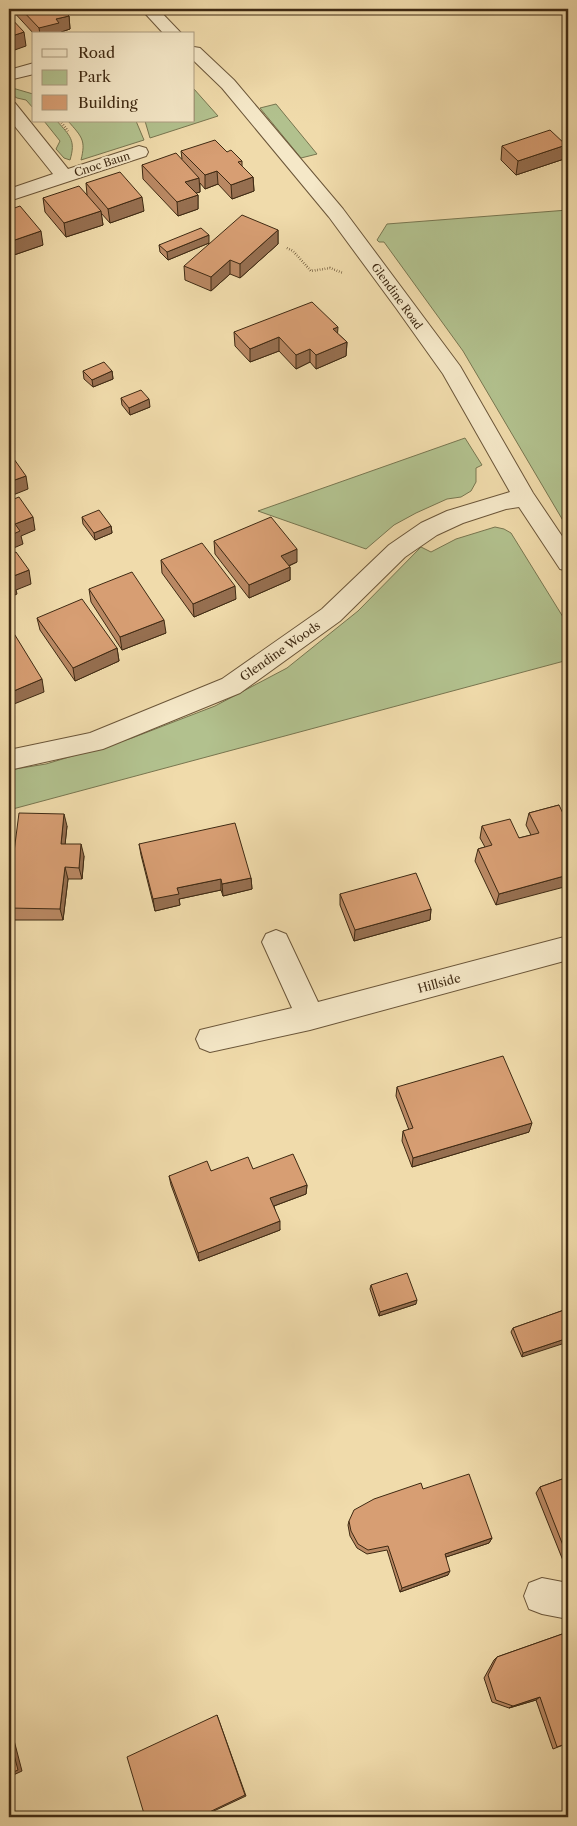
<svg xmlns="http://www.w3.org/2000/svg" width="577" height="1826" viewBox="0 0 577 1826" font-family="'Libre Caslon Text',serif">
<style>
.green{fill:#b2c18e;stroke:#787650}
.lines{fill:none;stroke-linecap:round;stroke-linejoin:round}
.minor-casing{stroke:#6b5639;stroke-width:2}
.path{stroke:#3f2a13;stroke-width:2.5;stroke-dasharray:0.5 2;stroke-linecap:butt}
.minor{fill:#f5e8c8;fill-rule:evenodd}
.wall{fill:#b98863;stroke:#3f2a13}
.shaded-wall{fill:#966f50;stroke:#3f2a13}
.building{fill:#d79e73;stroke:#3f2a13}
.labels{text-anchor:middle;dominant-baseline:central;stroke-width:4;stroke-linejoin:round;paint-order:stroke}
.far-street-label{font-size:11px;fill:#3f2a13;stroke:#f5e8c8}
.street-label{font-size:12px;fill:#3f2a13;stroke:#f5e8c8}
</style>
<rect width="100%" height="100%" fill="#f0dbab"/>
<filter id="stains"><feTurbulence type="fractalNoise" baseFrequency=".004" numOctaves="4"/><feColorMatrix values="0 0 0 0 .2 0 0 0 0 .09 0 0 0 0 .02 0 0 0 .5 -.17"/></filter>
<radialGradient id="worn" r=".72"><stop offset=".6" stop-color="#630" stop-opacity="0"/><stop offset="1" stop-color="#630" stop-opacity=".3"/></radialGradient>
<path class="green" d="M9 87 33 94 34 109 26 100 17 98 9 93Z
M194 89 218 116 150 138 145 121H194Z
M276 104 317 154 301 158 260 108Z
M44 121H57C70 136 76 140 70 160L64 158 56 149 60 141Z
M68 121H136L144 140 81 160C86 140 82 137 68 121Z
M568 210V529L463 351 384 242H379L377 240 387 224Z
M465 438 482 465 476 468V482L471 491 461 497 447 499 416 513 394 525 366 549 258 511Z
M495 527 504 529 511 533 568 625V660L9 810V770L46 764 132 738 215 706 287 668 358 611 421 547 431 552 456 539Z"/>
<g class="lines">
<defs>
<path id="minor" d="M141 9H158L182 34H164Z
M194 47 200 48 234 80 343 209 460 366 533 493 568 545V571L560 569 519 507 506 509 463 523 437 535 405 557 340 621 240 693 103 749 9 770V750L90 733 222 679 322 609 389 545 421 523 447 511 510 492 443 374 396 308 329 217 222 88 194 61Z
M34 63V74L9 80V70Z
M9 102 15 103 68 169 139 146 146 148 148 152 146 156 9 201V189L53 174 9 119Z
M276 930 286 934 318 1002 568 936V960L310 1030 210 1052 200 1048 196 1039 200 1030 292 1008 262 942 266 934Z
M542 1578 568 1583V1619L542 1614 529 1609 524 1596 529 1583Z"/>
</defs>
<use href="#minor" class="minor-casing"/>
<path class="path" d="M60 121 68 131
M287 248 293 251 311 271 330 268 343 273"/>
<use href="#minor" class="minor"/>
</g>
<path class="wall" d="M11 9H62L69 16 70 29 61 32V34H34Z
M566 145 564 159 516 175 501 160 502 146Z
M181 151 227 152 242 161V166L253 177 254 191 232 199 218 184 205 189 200 183V192L196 193 198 195V209L178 216 143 179 142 165 182 159Z
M86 183 144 211 110 223 101 213 103 225 66 237 45 212 43 198 87 195Z
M9 210 43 245 11 256 9 254Z
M278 230V244L240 278 230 274 211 291 185 280 184 266Z
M209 243 168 260 160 252 159 245Z
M234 332 337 333 347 342 346 356 316 369 310 362 296 369 279 351 250 362 235 346Z
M83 371H112L113 379 93 387 84 379Z
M121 398 150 407 130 415 122 405Z
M82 517 111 526 112 533 95 540 83 524Z
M214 541 297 562 289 566 290 567V580L249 598 215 554Z
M161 560 236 599 194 617 162 573Z
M89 589 166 633 122 650 91 602Z
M37 618 117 648 119 661 75 681 40 630Z
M559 805 496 905 475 861 478 849 485 847 480 838 482 826 519 838 531 835 526 825 529 813Z
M67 826 65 844 84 856 82 879H68L63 920H10L9 916V891Z
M139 844 251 878 252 889 223 896 221 890 179 899 180 905 155 911 141 855Z
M340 894 431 909 430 920 354 941 340 905Z
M397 1087 529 1132 412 1167 402 1141 403 1131 409 1130 396 1096Z
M253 1169 307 1185 306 1194 274 1206 280 1230 199 1261 171 1185 169 1176 211 1171Z
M371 1285 416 1304 379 1316 370 1289Z
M567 1309 522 1357 511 1332 513 1328Z
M568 1477V1573L536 1493 540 1487Z
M423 1489 492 1538 489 1543 446 1557 448 1575 400 1592 387 1550 367 1554 357 1548 350 1536 348 1525 349 1521Z
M568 1632V1743L553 1749 536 1700 509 1708 492 1702 484 1678 494 1660 497 1657Z"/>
<path class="shaded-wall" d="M69 16 70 29 61 32V34H40L39 28 56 19Z
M24 32 26 46 9 52V37Z
M566 145 564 159 516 175 518 161Z
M217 171 218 184 205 189V175Z
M253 177 254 191 232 199 231 185Z
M199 178 200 192 186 196 185 182Z
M198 195V209L178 216 177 202Z
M142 197 144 211 110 223 108 209Z
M101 211 103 225 66 237 64 223Z
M278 230V244L240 278V264Z
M41 231 43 245 11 256 9 242Z
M209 235V243L168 260 167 252Z
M230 260V274L211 291V277Z
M338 327 337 341 333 329Z
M279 337V351L250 362V349Z
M347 342 346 356 316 369V355Z
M310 349V362L296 369V355Z
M112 371 113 379 93 387 92 380Z
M149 399 150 407 130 415 129 408Z
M9 433H10L12 446 9 447Z
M26 476 28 489 13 495 14 498 9 500V482Z
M33 517 35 530 21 536 23 544 9 550V536L15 524Z
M111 526 112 533 95 540 94 533Z
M297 549V562L281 569V556Z
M290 567V580L249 598V585Z
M29 570 31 584 16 590 17 594 9 598V583L11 577Z
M235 586 236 599 194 617 193 604Z
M164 620 166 633 122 650 120 637Z
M117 648 119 661 75 681 73 668Z
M42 679 44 692 9 706V693Z
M64 814 67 826 64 855 61 844Z
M81 844 84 856 82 879 79 868Z
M65 867 68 879 63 920 60 909Z
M568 875V886L496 905 499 894Z
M251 878 252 889 223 896 222 884Z
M221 879V890L179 899 180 905 155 911 153 899 177 888Z
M431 909 430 920 354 941 355 930Z
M532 1123 529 1132 412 1167 413 1158Z
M307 1185 306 1194 271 1207 270 1198Z
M280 1221V1230L199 1261 198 1253Z
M417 1300 416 1304 379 1316 380 1312Z
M568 1338V1342L522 1357 523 1353Z
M492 1538 489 1543 443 1558 445 1554Z
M450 1571 448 1575 400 1592 402 1588Z
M540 1697 536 1700 509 1708 513 1706Z
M217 1715 246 1796 201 1817H199Z
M9 1721 22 1771 9 1777Z"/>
<path class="building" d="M21 9H62L69 16 56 19 59 23 39 28Z
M9 16 24 32 9 37Z
M550 130 566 145 518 161 502 146Z
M215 140 227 152 231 150 242 161 238 162 253 177 231 185 217 171 205 175 181 151Z
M176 153 199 178 185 182 198 195 177 202 142 165Z
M120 172 142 197 108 209 86 183Z
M79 186 101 211 64 223 43 198Z
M20 206 41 231 9 242V210Z
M242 215 278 230 240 264 230 260 211 277 184 266Z
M201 228 209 235 167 252 159 245Z
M312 302 338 327 333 329 347 342 316 355 310 349 296 355 279 337 250 349 234 332Z
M104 362 112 371 92 380 83 371Z
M141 390 149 399 129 408 121 398Z
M14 459 26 476 9 482 11 485H9V460Z
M19 497 33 517 15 524 20 531 9 536V501Z
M99 510 111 526 94 533 82 517Z
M271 517 297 549 281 556 290 567 249 585 214 541Z
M202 543 235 586 193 604 161 560Z
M16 552 29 570 11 577 14 581 9 583V555Z
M132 572 164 620 120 637 89 589Z
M82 599 117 648 73 668 37 618Z
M9 627H10L42 679 9 693Z
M559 805 568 824V875L499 894 478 849 492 845 482 826 510 819 519 838 539 833 529 813Z
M19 813 64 814 61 844H81L79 868 65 867 60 909 9 908V891Z
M235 823 251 878 222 884 221 879 177 888 179 894 153 899 139 844Z
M416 873 431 909 355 930 340 894Z
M503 1056 532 1123 413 1158 403 1131 413 1128 397 1087Z
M293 1154 307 1185 270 1198 280 1221 198 1253 169 1176 207 1161 211 1171 248 1157 253 1169Z
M407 1273 417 1300 380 1312 371 1285Z
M567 1309 568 1311V1338L523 1353 513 1328Z
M469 1474 492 1538 445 1554 450 1571 402 1588 388 1546 368 1550 358 1544 351 1531 349 1521 354 1510 374 1499 421 1483 423 1489Z
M568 1477V1558L540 1487Z
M568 1632V1743L557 1747 540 1697 513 1706 496 1700 488 1675 497 1657Z
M217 1715 245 1795 199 1817H145L127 1757Z
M9 1736 18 1770 9 1774Z"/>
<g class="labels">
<g class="far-street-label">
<text transform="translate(102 164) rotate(-18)">Cnoc Baun</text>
<text transform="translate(397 296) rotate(54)">Glendine Road</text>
</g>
<g class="street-label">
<text transform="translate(280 651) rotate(-35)">Glendine Woods</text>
<text transform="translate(439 983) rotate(-15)">Hillside</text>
</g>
</g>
<rect width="577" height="1826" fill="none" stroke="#f0dbab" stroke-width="30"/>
<rect x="10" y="10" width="557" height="1806" fill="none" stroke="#3f2a13" stroke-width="2.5"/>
<rect x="15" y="15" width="547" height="1796" fill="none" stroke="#3f2a13"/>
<rect x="32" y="32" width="162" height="90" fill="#f5e8c8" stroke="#ac9c80"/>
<rect x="42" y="49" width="25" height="8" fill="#f5e8c8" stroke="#ac9c80"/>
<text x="78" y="58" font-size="15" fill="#3f2a13">Road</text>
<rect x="42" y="70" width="25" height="15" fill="#b2c18e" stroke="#ac9c80"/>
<text x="78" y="82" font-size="15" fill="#3f2a13">Park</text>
<rect x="42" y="95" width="25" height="15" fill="#d79e73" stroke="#ac9c80"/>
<text x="78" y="108" font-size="15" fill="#3f2a13">Building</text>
<rect width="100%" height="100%" filter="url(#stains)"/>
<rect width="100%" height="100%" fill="url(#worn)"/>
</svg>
